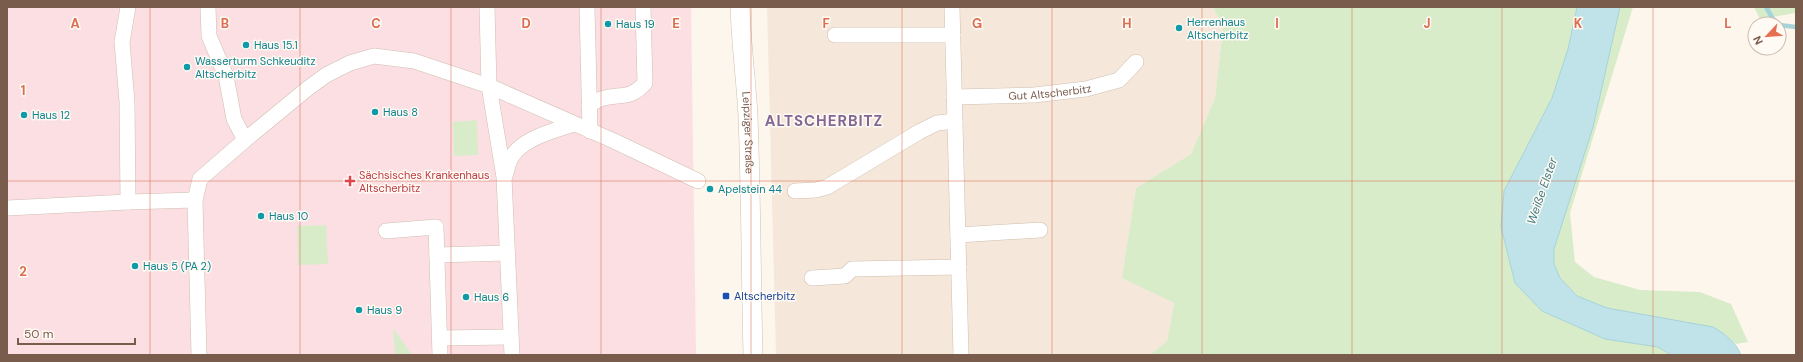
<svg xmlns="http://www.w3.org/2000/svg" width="1803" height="362" viewBox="0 0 1803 362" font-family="'DM Sans',sans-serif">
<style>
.residential{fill:#f5e8da}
.medical{fill:#fbdfe3}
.green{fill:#d8ecc9}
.water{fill:#bfe3e8;stroke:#a5d3da}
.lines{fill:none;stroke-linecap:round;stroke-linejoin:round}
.stream{stroke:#a5d3da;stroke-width:4.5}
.minor-casing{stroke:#d1beb0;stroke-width:16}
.tertiary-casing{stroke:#d1beb0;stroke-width:20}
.minor{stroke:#fff;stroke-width:15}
.tertiary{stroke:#fff;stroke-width:19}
.grid{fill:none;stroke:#dc6d51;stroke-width:1;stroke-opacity:0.55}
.culture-dot{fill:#0f9aa8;stroke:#fffaf3;stroke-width:1.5}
.health-dot{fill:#e0444e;stroke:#fffaf3;stroke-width:1.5}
.transit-dot{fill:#1a4fb4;stroke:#fffaf3;stroke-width:1.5}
.labels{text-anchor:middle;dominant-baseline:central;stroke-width:3;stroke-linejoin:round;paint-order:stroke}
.culture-label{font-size:11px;fill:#0d838f;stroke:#fffaf3;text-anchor:start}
.street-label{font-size:11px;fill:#7a5c4d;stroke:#fffaf3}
.health-label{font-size:11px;fill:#be3a42;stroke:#fffaf3;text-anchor:start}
.transit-label{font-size:11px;fill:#164399;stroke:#fffaf3;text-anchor:start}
.water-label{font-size:12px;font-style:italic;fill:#437c86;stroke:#fffaf3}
.district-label{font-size:15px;font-weight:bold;letter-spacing:1px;fill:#846695;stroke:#fffaf3}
.grid-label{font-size:13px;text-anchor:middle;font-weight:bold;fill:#dc6d51;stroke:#fffaf3;stroke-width:3;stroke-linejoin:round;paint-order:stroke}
</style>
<rect width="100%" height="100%" fill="#fdf6ec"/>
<path class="residential" d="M767 7H1213L1223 27 1215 98 1191 154 1136 188 1123 278 1174 303 1167 341 1150 355H776Z"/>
<path class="medical" d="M7 7H691L696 355H7Z"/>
<path class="green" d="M1213 7H1577L1568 49 1552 98 1504 191 1501 227 1515 283 1542 311 1605 339 1658 347 1671 355H1150L1167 341 1174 303 1122 278 1136 188 1191 154 1215 98 1223 27Z
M1620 7H1633L1570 213 1575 262 1594 277 1640 290 1700 292 1731 304 1748 342 1736 344 1725 334 1607 308 1577 296 1560 278 1554 264V249L1593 127Z
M1754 7H1796V13L1760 19Z
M477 120 478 155 454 156 453 122Z
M326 225 328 264 298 265 297 226Z
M393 328 412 355H395Z"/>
<path class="water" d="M1577 7H1620L1593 127 1554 249V264L1560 278 1577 296 1607 308 1713 327C1726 335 1735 341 1741 355H1671L1658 347 1605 339 1542 311 1515 283 1501 227 1504 191 1552 98 1568 49Z"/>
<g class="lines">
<path class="stream" d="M1766 7 1776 24
M1779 25 1796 27"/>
<defs>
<g id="minor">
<path d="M208 7 209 36 226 76 234 119 245 140"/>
<path d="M487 7 489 86 504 177 512 355"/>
<path d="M587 7 590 131"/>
<path d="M952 7 961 355"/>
<path d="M835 35H953"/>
<path id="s1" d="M954 97 1034 95 1086 89 1119 80 1136 62"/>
<path d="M589 106C593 103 599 99 604 98 622 94 631 99 645 83L643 7"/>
<path d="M505 176C507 170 508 164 511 158 522 138 554 131 574 124"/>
<path d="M795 191 816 190 827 187 919 132 937 123 955 121"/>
<path d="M128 202 127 102 122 42 128 7"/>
<path d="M7 208 128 202 195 200"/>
<path d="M386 231 436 227 440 355"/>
<path d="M958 235 1040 230"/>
<path d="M437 255 507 253"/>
<path d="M812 278 845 276 852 269 959 267"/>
<path d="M440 338 510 337"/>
<path d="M199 355 195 200 200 179 245 140 307 89 326 75 350 63 374 56 414 61 489 86 614 141 698 181"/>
</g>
<g id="tertiary">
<path id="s2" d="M740 7C741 43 746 79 748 116 751 195 751 275 753 355"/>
</g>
</defs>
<use href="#minor" class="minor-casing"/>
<use href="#tertiary" class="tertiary-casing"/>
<use href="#minor" class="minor"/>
<use href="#tertiary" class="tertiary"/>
</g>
<path class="grid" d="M150 7V355M300 7V355M451 7V355M601 7V355M751 7V355M902 7V355M1052 7V355M1202 7V355M1352 7V355M1502 7V355M1653 7V355M7 181H1796"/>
<g class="culture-dot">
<circle cx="608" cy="24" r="4"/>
<circle cx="1179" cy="28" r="4"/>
<circle cx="246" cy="45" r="4"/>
<circle cx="187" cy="67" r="4"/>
<circle cx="375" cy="112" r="4"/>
<circle cx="24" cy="115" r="4"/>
<circle cx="710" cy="189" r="4"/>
<circle cx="261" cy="216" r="4"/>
<circle cx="135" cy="266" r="4"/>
<circle cx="466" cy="297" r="4"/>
<circle cx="359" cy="310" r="4"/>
</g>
<path class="health-dot" d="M348 175h4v4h4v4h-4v4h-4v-4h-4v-4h4z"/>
<rect class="transit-dot" x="722" y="292" width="8" height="8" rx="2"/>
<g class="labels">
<g class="culture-label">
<text x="1187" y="22">Herrenhaus<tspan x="1187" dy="13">Altscherbitz</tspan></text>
<text x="616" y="24">Haus 19</text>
<text x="254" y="45">Haus 15.1</text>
<text x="195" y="61">Wasserturm Schkeuditz<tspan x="195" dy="13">Altscherbitz</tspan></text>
<text x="383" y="112">Haus 8</text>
<text x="32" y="115">Haus 12</text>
<text x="718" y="189">Apelstein 44</text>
<text x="269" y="216">Haus 10</text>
<text x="143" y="266">Haus 5 (PA 2)</text>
<text x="474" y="297">Haus 6</text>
<text x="367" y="310">Haus 9</text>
</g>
<g class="street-label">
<text stroke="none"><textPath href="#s1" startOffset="96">Gut Altscherbitz</textPath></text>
<text stroke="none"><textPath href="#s2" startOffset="126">Leipziger Straße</textPath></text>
</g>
<g class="health-label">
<text x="359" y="175">Sächsisches Krankenhaus<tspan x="359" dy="13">Altscherbitz</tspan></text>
</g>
<g class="transit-label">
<text x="734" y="296">Altscherbitz</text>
</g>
<g class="water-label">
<text transform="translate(1542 191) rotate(-71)">Weiße Elster</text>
</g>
<g class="district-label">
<text x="824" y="121">ALTSCHERBITZ</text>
</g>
</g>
<g class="grid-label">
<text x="75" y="28">A</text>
<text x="225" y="28">B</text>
<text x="376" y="28">C</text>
<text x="526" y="28">D</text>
<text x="676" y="28">E</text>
<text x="826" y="28">F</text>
<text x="977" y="28">G</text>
<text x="1127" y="28">H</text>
<text x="1277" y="28">I</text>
<text x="1427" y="28">J</text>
<text x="1578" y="28">K</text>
<text x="1728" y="28">L</text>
<text x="23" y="95">1</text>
<text x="23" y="276">2</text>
</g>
<rect width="1803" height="362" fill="none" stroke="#7a5c4d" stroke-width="16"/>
<g transform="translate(1767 36) rotate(244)"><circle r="19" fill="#fffaf3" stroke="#cabbb1"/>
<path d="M0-3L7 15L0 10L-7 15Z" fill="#e76f51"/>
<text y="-6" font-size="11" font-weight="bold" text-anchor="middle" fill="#7a5c4d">N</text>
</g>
<path d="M18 338v6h117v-6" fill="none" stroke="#7a5c4d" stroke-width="2"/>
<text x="24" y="338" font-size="12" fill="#7a5c4d" stroke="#fffaf3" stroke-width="3" paint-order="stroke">50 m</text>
</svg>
